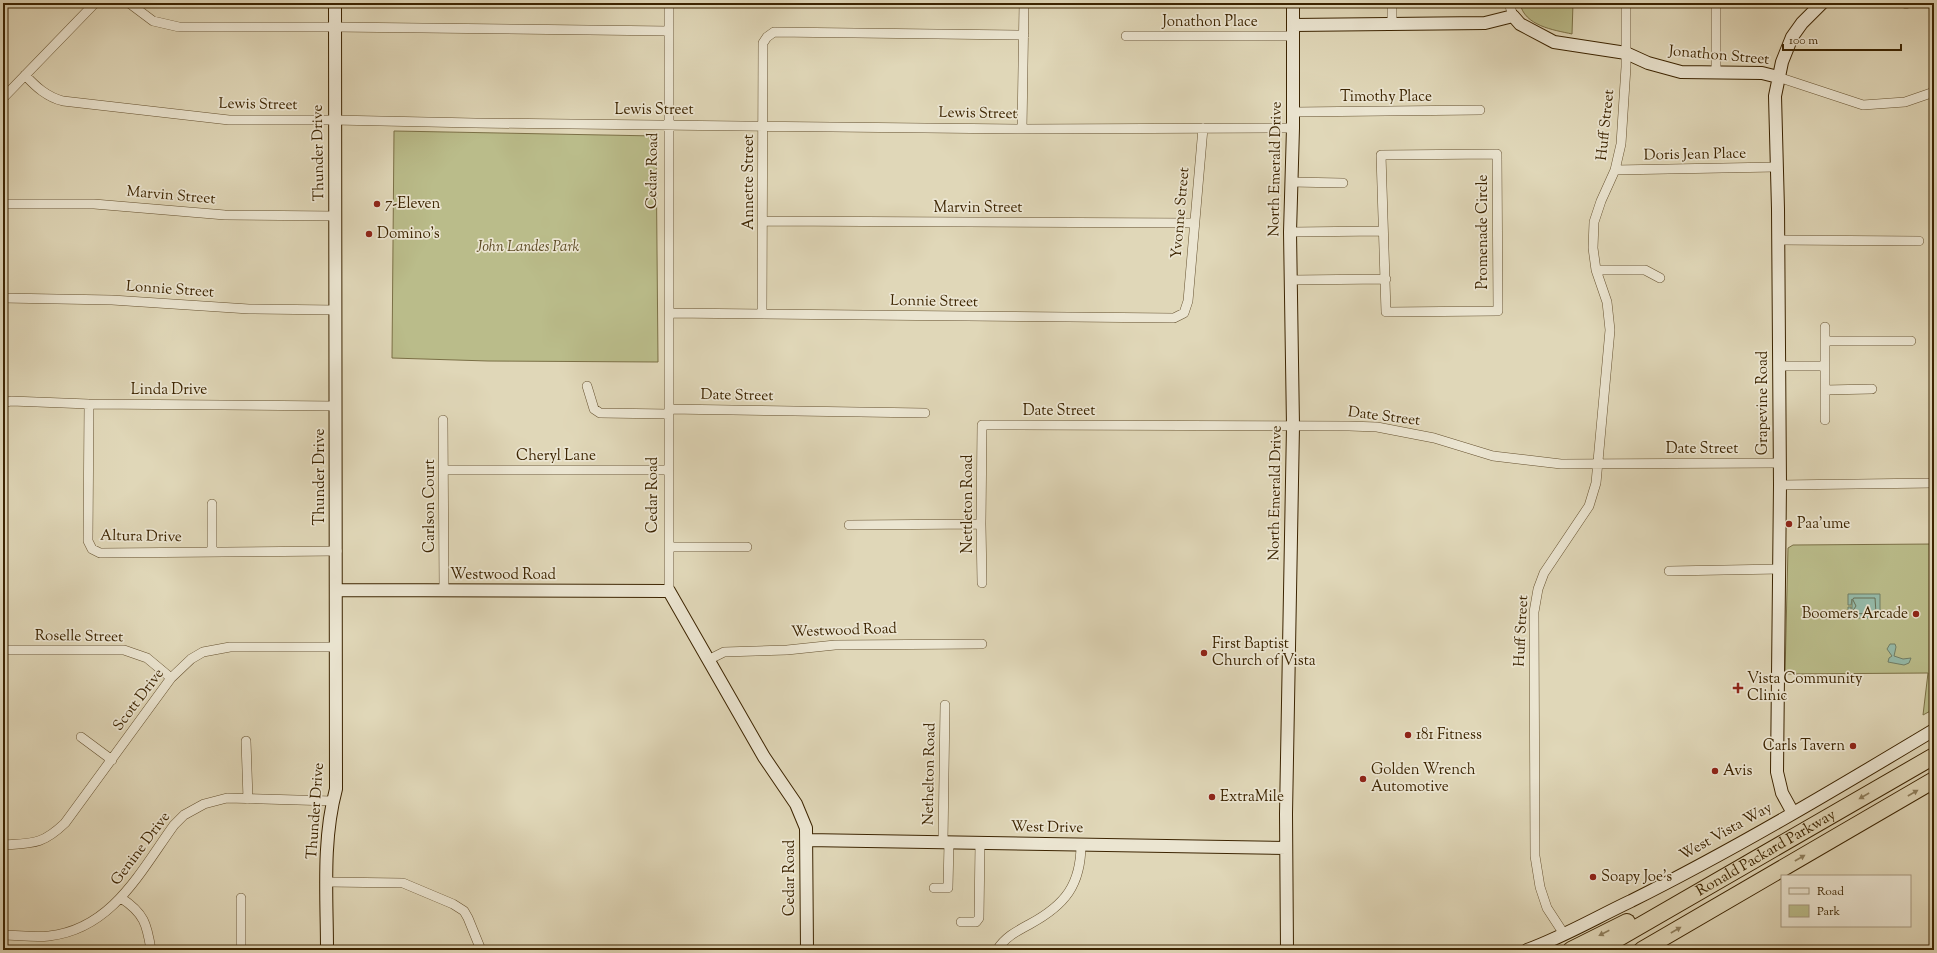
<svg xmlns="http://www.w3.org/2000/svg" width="1937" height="953" viewBox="0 0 1937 953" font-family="'Sorts Mill Goudy',serif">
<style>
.green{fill:#babc8a;stroke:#7b7046}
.water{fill:#95baa9;stroke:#717e66}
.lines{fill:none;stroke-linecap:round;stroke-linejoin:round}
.shore{stroke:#686f55;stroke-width:1}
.street-casing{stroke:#65512f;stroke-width:10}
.secondary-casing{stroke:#3c2401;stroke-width:14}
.highway-casing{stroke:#3c2401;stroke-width:18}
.street{stroke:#ebe5d1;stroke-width:9}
.secondary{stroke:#ebe5d1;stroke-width:12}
.highway{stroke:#e0d7b8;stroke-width:16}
.oneway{fill:#8e7e5c}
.poi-dot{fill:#8f2418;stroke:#ebe5d1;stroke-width:1.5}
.labels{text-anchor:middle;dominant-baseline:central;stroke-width:3.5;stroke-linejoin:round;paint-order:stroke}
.street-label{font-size:15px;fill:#3c2401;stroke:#ebe5d1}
.poi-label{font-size:15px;fill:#3c2401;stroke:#ebe5d1;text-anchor:start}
.park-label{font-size:15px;font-style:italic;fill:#5c4a23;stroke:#ebe5d1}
</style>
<rect width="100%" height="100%" fill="#e0d7b8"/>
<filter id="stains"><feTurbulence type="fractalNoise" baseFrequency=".005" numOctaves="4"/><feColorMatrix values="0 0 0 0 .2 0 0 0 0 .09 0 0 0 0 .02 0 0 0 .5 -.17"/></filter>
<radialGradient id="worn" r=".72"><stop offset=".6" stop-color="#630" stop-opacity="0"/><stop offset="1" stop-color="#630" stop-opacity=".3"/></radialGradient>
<path class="green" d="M1520 3H1573L1572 34C1554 30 1524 26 1520 3Z
M394 131 656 136 658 362 488 361 392 358Z
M1934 544V709L1923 715 1928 673 1785 674 1788 548 1793 545Z"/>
<path class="water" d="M1848 594H1880V618H1848V607H1851V614H1852V599L1851 605H1848Z
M1890 644H1895L1896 647 1894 656 1903 659 1911 658 1909 663 1904 665 1888 662 1889 658 1892 656 1887 649Z"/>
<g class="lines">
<path class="shore" d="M1854 598H1875L1876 613 1853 614 1852 612 1856 606 1853 600Z"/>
<defs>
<path id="street" d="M129 3 153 21 179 27H335L669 31
M669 3V591
M1509 3 1513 16
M1716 3V73
M1906 3V4
M1392 24V3
M1126 36H1293
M25 75C36 87 47 97 63 101L229 120H334L475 123 1022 129 1293 128
M1778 77 1863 105 1905 102 1934 92
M3 98 95 3
M1293 112 1480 110
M1022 129 1024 3
M1497 154 1498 311 1386 312 1381 155Z
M1615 170 1776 167
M1291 182 1343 183
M3 204H94L225 215 336 216
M763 221 1194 223
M1290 232 1383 231
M1778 240 1919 241
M1596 270H1645L1660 278
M1291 280 1386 279
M3 298 112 300 249 309 336 310
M669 313 1174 318 1184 313 1188 301 1203 128
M762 314 763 43 767 37 774 32 1024 35
M1825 327V366
M1825 341H1911
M1779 366H1825V420
M587 386 594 409 600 413 669 414
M1825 390 1872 389
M3 403 11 401 89 404 336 406
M89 404 88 541 92 549 100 553 337 551
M669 409 925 413
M443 420 444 591
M443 470H669
M1780 485 1934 483
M212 504V552
M849 525 981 524
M669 547H747
M1669 571 1780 569
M982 583 981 524 982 425 1349 426 1377 427 1434 438 1493 456 1561 464 1779 463
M3 650H124L147 658 171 678
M710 659 724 652 787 650 835 645 982 644
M81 737 112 760
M246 741 248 799
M943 842 945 705
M3 845C33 843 42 845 65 823L171 678 191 659 203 652 230 647H336
M327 882 403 883 453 904 464 911 468 918 481 950
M934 888H948L949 842
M121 898C144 913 147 924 151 950
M241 898V950
M961 922H976L979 918 980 843
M1564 934 1547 908 1540 887 1535 856 1534 612 1538 589 1544 573 1589 506 1596 483 1610 330 1607 302 1596 270 1593 248 1594 222 1601 201 1615 170 1621 144 1626 67V3
M3 935C18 935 34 938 49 936 112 929 140 872 174 825L184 815 204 804 227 798 332 801
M997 950C1005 937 1017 931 1030 924 1065 905 1081 885 1081 844"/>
<path id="secondary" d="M1293 25 1485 23 1513 16 1520 24 1554 42 1626 53 1648 63 1681 72 1762 73 1778 77
M337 590 669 591 764 757 796 804 806 828 807 950
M1793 813 1782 793 1777 772 1780 485 1778 209 1775 96 1782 62 1792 37 1802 23 1822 3
M807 840 1286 848
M327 950C327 897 322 841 336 789L335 3
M1287 950 1286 814 1293 426 1290 232 1293 128V3
M1527 950C1563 937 1597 917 1631 901 1735 849 1834 790 1934 730"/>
<g id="highway">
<path d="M1571 950 1627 922"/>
<path id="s1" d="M1598 950 1934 756"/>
<path d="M1642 950 1934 780"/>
</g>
</defs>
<use href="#street" class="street-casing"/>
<use href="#secondary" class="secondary-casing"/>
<use href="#highway" class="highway-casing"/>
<use href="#street" class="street"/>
<use href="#secondary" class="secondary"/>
<use href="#highway" class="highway"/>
</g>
<defs><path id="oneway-solid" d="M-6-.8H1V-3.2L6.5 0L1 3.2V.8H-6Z"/></defs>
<g class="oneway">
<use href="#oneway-solid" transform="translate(1913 793) rotate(-30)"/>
<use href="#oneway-solid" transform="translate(1864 796) rotate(150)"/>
<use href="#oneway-solid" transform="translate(1800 858) rotate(-30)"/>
<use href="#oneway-solid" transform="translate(1676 930) rotate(-30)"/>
<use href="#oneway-solid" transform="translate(1604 933) rotate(153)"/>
</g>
<g class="poi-dot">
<circle cx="377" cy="204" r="4"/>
<circle cx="369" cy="234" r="4"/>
<circle cx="1789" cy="524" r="4"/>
<circle cx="1916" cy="614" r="4"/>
<circle cx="1204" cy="653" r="4"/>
<path d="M1736 682h4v4h4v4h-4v4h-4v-4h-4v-4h4z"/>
<circle cx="1408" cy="735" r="4"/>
<circle cx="1853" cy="746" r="4"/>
<circle cx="1715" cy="771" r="4"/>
<circle cx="1363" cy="779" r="4"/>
<circle cx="1212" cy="797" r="4"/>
<circle cx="1593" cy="877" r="4"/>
</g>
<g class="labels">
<g class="street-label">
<text x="1210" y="22">Jonathon Place</text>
<text transform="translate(1719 56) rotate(5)">Jonathon Street</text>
<text x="1386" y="97">Timothy Place</text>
<text transform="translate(258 105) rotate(1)">Lewis Street</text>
<text x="654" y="110">Lewis Street</text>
<text transform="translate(978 114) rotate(1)">Lewis Street</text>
<text transform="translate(1606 125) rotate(-84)">Huff Street</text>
<text transform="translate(319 153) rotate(-91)">Thunder Drive</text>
<text transform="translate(1695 155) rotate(-1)">Doris Jean Place</text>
<text transform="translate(1276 169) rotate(-89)">North Emerald Drive</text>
<text transform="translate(653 171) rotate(-89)">Cedar Road</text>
<text transform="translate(749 182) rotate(-90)">Annette Street</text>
<text transform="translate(171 196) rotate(5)">Marvin Street</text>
<text x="978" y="208">Marvin Street</text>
<text transform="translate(1181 213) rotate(-85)">Yvonne Street</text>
<text transform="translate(1483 232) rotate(-90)">Promenade Circle</text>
<text transform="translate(170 290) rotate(4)">Lonnie Street</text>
<text transform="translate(934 302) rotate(1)">Lonnie Street</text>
<text x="169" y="390">Linda Drive</text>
<text transform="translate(737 396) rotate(1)">Date Street</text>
<text transform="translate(1763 403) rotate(-90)">Grapevine Road</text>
<text x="1059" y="411">Date Street</text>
<text transform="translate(1384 417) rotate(7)">Date Street</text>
<text x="1702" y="449">Date Street</text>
<text x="556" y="456">Cheryl Lane</text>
<text transform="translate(320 477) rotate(-90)">Thunder Drive</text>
<text transform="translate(1276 493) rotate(-89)">North Emerald Drive</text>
<text transform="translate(653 495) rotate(-90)">Cedar Road</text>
<text transform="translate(968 504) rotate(-90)">Nettleton Road</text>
<text transform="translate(430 506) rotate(-90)">Carlson Court</text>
<text transform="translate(141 537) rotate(1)">Altura Drive</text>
<text x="503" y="575">Westwood Road</text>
<text transform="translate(844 631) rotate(-2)">Westwood Road</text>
<text transform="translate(1522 631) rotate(-87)">Huff Street</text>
<text transform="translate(79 637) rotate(1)">Roselle Street</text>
<text transform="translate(139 700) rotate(-53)">Scott Drive</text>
<text transform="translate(930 774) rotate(-89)">Nethelton Road</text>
<text transform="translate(316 811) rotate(-86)">Thunder Drive</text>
<text transform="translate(1047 828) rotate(1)">West Drive</text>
<text transform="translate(1726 832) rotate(-29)">West Vista Way</text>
<text transform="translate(141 849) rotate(-53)">Genine Drive</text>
<text stroke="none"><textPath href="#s1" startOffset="194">Ronald Packard Parkway</textPath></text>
<text transform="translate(790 878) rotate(-90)">Cedar Road</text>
</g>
<g class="poi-label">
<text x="385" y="204">7-Eleven</text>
<text x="377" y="234">Domino's</text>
<text x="1797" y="524">Paa'ume</text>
<text x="1908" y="614" text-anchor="end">Boomers Arcade</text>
<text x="1212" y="644">First Baptist<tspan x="1212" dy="17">Church of Vista</tspan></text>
<text x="1747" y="679">Vista Community<tspan x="1747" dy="17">Clinic</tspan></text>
<text x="1416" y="735">181 Fitness</text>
<text x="1845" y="746" text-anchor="end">Carls Tavern</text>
<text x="1371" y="770">Golden Wrench<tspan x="1371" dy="17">Automotive</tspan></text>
<text x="1723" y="771">Avis</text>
<text x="1220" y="797">ExtraMile</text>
<text x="1601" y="877">Soapy Joe's</text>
</g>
<g class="park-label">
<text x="528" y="247">John Landes Park</text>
</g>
</g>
<rect width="1937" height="953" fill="none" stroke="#e0d7b8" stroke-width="16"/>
<rect x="4" y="4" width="1929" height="945" fill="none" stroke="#3c2401" stroke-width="2"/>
<rect x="8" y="8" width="1921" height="937" fill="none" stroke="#3c2401"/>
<rect x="1781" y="875" width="130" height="52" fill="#ebe5d1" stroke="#a5987e"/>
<rect x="1789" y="888" width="20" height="6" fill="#ebe5d1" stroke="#a5987e"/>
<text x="1817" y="895" font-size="12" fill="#3c2401">Road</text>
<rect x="1789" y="905" width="20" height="12" fill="#babc8a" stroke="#a5987e"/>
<text x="1817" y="915" font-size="12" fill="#3c2401">Park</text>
<path d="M1783 44v6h118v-6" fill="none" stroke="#3c2401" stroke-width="2"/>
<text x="1789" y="44" font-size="12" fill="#3c2401" stroke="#ebe5d1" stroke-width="3" paint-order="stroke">100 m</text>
<rect width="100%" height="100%" filter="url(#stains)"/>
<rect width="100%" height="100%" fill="url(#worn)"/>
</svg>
